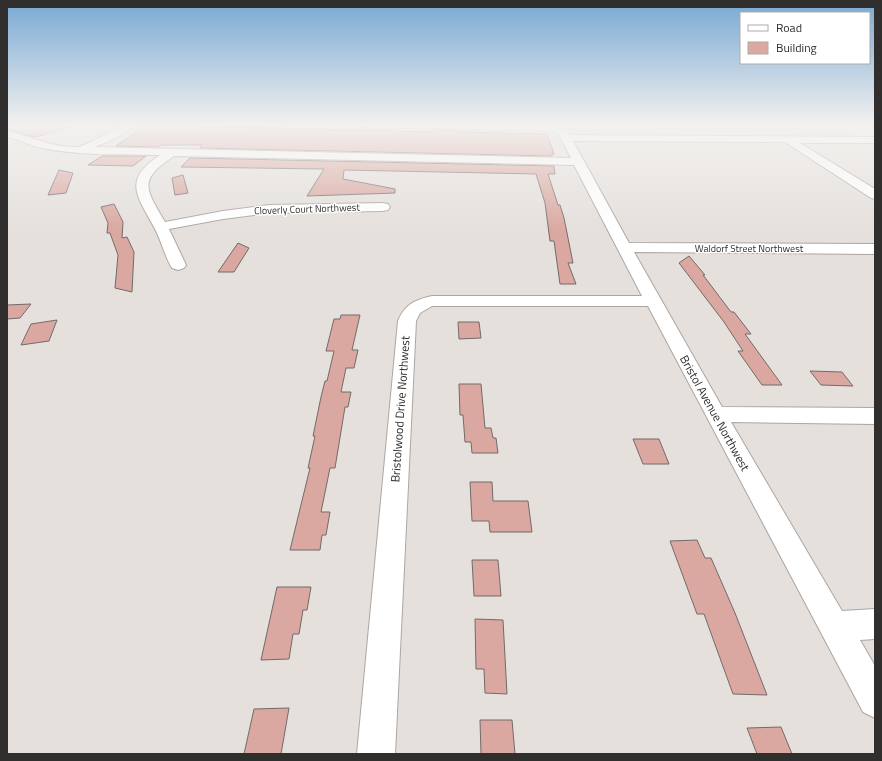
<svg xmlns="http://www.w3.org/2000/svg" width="882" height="761" viewBox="0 0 882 761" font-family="'Titillium Web',sans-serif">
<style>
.building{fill:#daa8a1;stroke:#716b6a}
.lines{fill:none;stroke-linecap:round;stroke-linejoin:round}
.minor-casing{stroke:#aba6a2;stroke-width:2}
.minor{fill:#fff;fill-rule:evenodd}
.labels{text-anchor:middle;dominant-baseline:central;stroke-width:3;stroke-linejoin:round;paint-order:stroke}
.far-street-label{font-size:10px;fill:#312f2d;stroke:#fff}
.street-label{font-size:12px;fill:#312f2d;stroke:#fff}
</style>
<rect width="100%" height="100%" fill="#e5e0dc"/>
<path class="building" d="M7 124H68V127L35 137 7 130Z
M147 125 433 132 435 130H457L459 132 547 134 554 154H552V156L200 148 202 145H161L158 147 116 146Z
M102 156H146L133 166 88 165Z
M190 158 554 166 555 174H548L558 205H560L564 218 573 263H568L576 284H560L554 241H550L545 203 536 174 344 170 343 179 395 189V193L307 196 324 169 181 167Z
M59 170 73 173 66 193 48 195Z
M183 175 188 193 175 195 172 178Z
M114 204 123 222 122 238 127 237 134 252 132 292 115 288 118 255 110 233H107L108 223 101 207Z
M238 243 249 248 234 272H218Z
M689 256 705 275H703L731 312H734L751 334H745L782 385H762L738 351H743L724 322 679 263Z
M31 304 20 318 7 319V305Z
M341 315H360L352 350H358L354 368H346L341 392H351L348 407H345L335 468H330L321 512H330L326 535H322L320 550H290L310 468H308L315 436H313L321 397 325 381H327L334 351H326L334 319H340Z
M57 320 49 341 21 345 31 324Z
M458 322H479L481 338 459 339Z
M810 371 842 372 853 386 821 385Z
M459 384H481L485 428H491L493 438H496L498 453H472L471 442H465L463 415H460Z
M633 439H659L669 464H643Z
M470 482H492L493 501H528L532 532H490L489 521H472Z
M697 540 705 558H711L735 613 767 695 733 694 704 614H697L670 541Z
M472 560H498L501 596H474Z
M277 587H311L307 610H303L299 634H293L289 659 261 660Z
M475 619 503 620 507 694 485 693 484 669H476Z
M289 708 281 754H244L254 709Z
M480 720H512L515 754H481Z
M781 727 792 754H757L747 728Z"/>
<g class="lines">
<defs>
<path id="minor" d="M125 124H137L118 137 95 147 571 158 557 131 360 127 355 124H564L570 135 875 137V143H800L875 189V199L871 198 785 142 573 141 629 243 875 244V254L634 252 722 407 875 408V424L731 422 842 611 875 609V639L860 640 875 666V718L863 712 648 306H432L420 313 416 321 395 754H357L398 321C405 304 415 300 432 296H642L574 165 174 156C138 180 145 188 165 222L223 211 269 205 383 203 388 204 390 207 388 210 383 211 269 213 223 219 169 229 186 265 184 268 178 270 172 268C165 257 162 243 156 231 139 198 120 181 160 155 121 154 81 156 42 148 30 146 19 139 7 137V131C30 136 53 148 77 147 86 146 116 129 125 124Z"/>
</defs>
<use href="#minor" class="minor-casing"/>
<use href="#minor" class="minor"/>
</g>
<linearGradient id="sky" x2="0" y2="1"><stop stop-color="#78a8d3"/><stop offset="0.54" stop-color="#f3f1ef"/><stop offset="1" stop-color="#f3f1ef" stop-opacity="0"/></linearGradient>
<rect width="882" height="231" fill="url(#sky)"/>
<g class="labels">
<g class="far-street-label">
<text transform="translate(307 209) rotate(-2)">Cloverly Court Northwest</text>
<text x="749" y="248">Waldorf Street Northwest</text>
</g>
<g class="street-label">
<text transform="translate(400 409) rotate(-86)">Bristolwood Drive Northwest</text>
<text transform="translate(715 413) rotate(61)">Bristol Avenue Northwest</text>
</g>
</g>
<rect width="882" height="761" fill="none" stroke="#312f2d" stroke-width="16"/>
<rect x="740" y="12" width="130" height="52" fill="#ffffff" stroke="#adacab"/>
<rect x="748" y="25" width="20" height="6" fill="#ffffff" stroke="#adacab"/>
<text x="776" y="32" font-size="12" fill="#312f2d">Road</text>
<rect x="748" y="42" width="20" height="12" fill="#daa8a1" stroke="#adacab"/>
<text x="776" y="52" font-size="12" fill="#312f2d">Building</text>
</svg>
